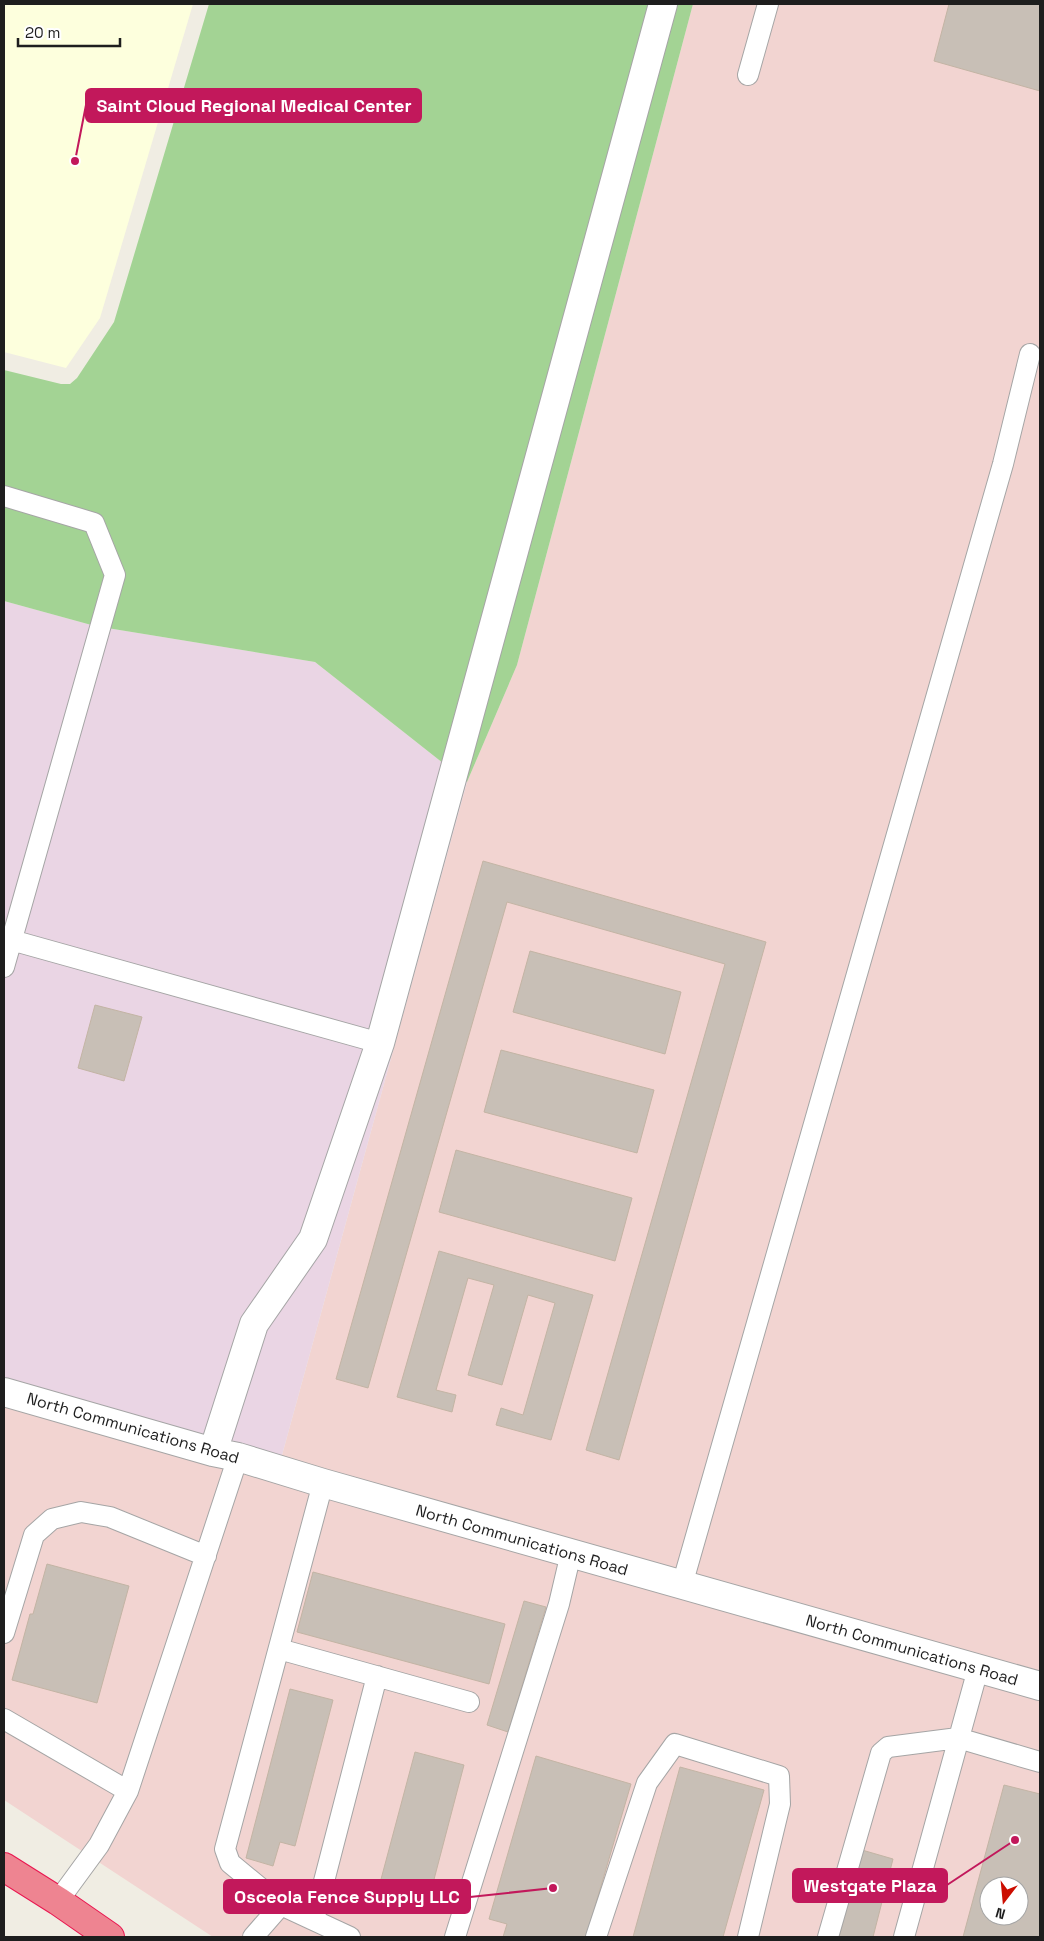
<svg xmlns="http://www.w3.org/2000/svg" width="1044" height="1941" viewBox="0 0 1044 1941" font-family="'Space Grotesk',sans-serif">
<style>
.commercial{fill:#f2d4d1;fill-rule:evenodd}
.industrial{fill:#ead5e4}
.education{fill:#fdffdd}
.forest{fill:#a3d394}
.building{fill:#c8bfb6;stroke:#c3b4a4;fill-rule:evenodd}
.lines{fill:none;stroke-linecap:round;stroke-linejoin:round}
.lane-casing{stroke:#a5a5a5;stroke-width:22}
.street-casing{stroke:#a5a5a5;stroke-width:30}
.highway-casing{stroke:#e91650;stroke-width:30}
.lane{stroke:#fff;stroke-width:20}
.street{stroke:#fff;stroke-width:28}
.highway{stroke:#ee8491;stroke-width:28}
.labels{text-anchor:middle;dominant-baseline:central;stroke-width:4;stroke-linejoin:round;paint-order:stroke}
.street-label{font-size:16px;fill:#1e1e1e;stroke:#fff}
.leader{fill:none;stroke:#c2185b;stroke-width:2}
.callout-dot{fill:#c2185b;stroke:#fff;stroke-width:2}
.callout{fill:#c2185b;stroke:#c2185b;stroke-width:2}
.callout-label{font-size:18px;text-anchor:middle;font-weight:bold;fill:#fff}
</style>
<rect width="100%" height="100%" fill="#f0ede3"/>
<path class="commercial" d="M693 4H1040V1670L1038 1679 1040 1680V1937H213L4 1800V1391L279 1466 467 782 517 665ZM989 1886H1019V1916H989Z"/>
<path class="industrial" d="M4 601 95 626 315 662 467 782 279 1466 4 1391Z"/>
<path class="education" d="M4 4H193L100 318 66 368 4 352Z"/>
<path class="forest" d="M209 4H693L517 665 467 782 315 662 95 626 4 601V370L61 384H70L77 378 114 322Z"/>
<path class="building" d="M949 4H1040V91L934 61Z
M483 861 766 942 619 1460 586 1450 725 964 507 902 368 1388 336 1379Z
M530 951 681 992 665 1054 513 1012Z
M95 1005 142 1017 124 1081 78 1068Z
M501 1050 654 1090 637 1153 484 1112Z
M456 1150 632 1198 615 1261 439 1212Z
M439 1251 593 1295 551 1440 496 1425 501 1408 523 1415 555 1303 528 1295 502 1385 468 1375 494 1285 468 1278 436 1390 456 1395 452 1412 397 1397Z
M47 1564 129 1586 97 1703 12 1680 30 1614H33Z
M313 1572 505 1624 489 1684 297 1632Z
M524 1601 546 1607 508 1732 487 1725Z
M290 1689 333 1700 295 1846 280 1842 273 1866 246 1858Z
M415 1752 464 1765 426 1910 376 1898Z
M536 1756 631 1784 586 1937H503L507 1924 489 1919Z
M680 1767 764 1790 723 1937H633Z
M1004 1785 1040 1794V1937H963ZM989 1886H1019V1916H989Z
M862 1850 893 1859 873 1937H839Z"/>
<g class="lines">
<defs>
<path id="lane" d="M748 75 768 4
M4 496 94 523 115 575 4 967
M4 938 380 1043
M682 1585 1003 464 1030 354
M4 1633 34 1535 52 1519 81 1512 110 1517 206 1556
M279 1649 469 1702
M4 1719 128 1791
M58 1901 99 1845 128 1791 238 1457
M281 1905 230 1863 225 1849 323 1483
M314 1920 377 1676
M253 1937 281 1905 350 1937
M455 1937 559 1604 571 1553
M596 1937 647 1783 675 1744 779 1776 780 1804 748 1937
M828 1937 881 1753 888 1747 958 1738 1040 1762
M904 1937 978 1669"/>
<path id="street" d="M4 1392 213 1452 238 1457 323 1483 1040 1686
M213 1452 254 1324 313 1239 380 1043 663 4"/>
<path id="highway" d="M4 1867 58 1901 110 1937"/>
</defs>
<use href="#lane" class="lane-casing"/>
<use href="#street" class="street-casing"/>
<use href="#highway" class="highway-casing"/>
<use href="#lane" class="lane"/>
<use href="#street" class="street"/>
<use href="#highway" class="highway"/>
</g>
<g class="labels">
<g class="street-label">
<text transform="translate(133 1428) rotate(16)">North Communications Road</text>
<text transform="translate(522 1540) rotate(16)">North Communications Road</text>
<text transform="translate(912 1650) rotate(16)">North Communications Road</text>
</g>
</g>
<path class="leader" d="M75 161L86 105M1015 1840L947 1885M553 1888L470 1897"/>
<g class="callout-dot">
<circle cx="75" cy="161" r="5"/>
<circle cx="1015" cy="1840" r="5"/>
<circle cx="553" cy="1888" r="5"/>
</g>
<g class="callout">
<rect x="86" y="89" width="335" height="33" rx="5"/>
<rect x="793" y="1869" width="154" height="33" rx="5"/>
<rect x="224" y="1880" width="246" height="33" rx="5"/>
</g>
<g class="callout-label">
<text x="254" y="112">Saint Cloud Regional Medical Center</text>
<text x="870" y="1892">Westgate Plaza</text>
<text x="347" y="1903">Osceola Fence Supply LLC</text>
</g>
<rect width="1044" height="1941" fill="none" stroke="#1e1e1e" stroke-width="10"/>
<g transform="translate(1004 1901) rotate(196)"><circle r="24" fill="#ffffff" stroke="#a5a5a5"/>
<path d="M0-4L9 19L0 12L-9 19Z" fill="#cc0d00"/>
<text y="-8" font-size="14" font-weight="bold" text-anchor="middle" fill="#1e1e1e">N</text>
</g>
<path d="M18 38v8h102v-8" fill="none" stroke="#1e1e1e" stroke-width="2.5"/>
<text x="25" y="38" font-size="15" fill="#1e1e1e" stroke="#ffffff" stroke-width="4" paint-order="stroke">20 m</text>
</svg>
